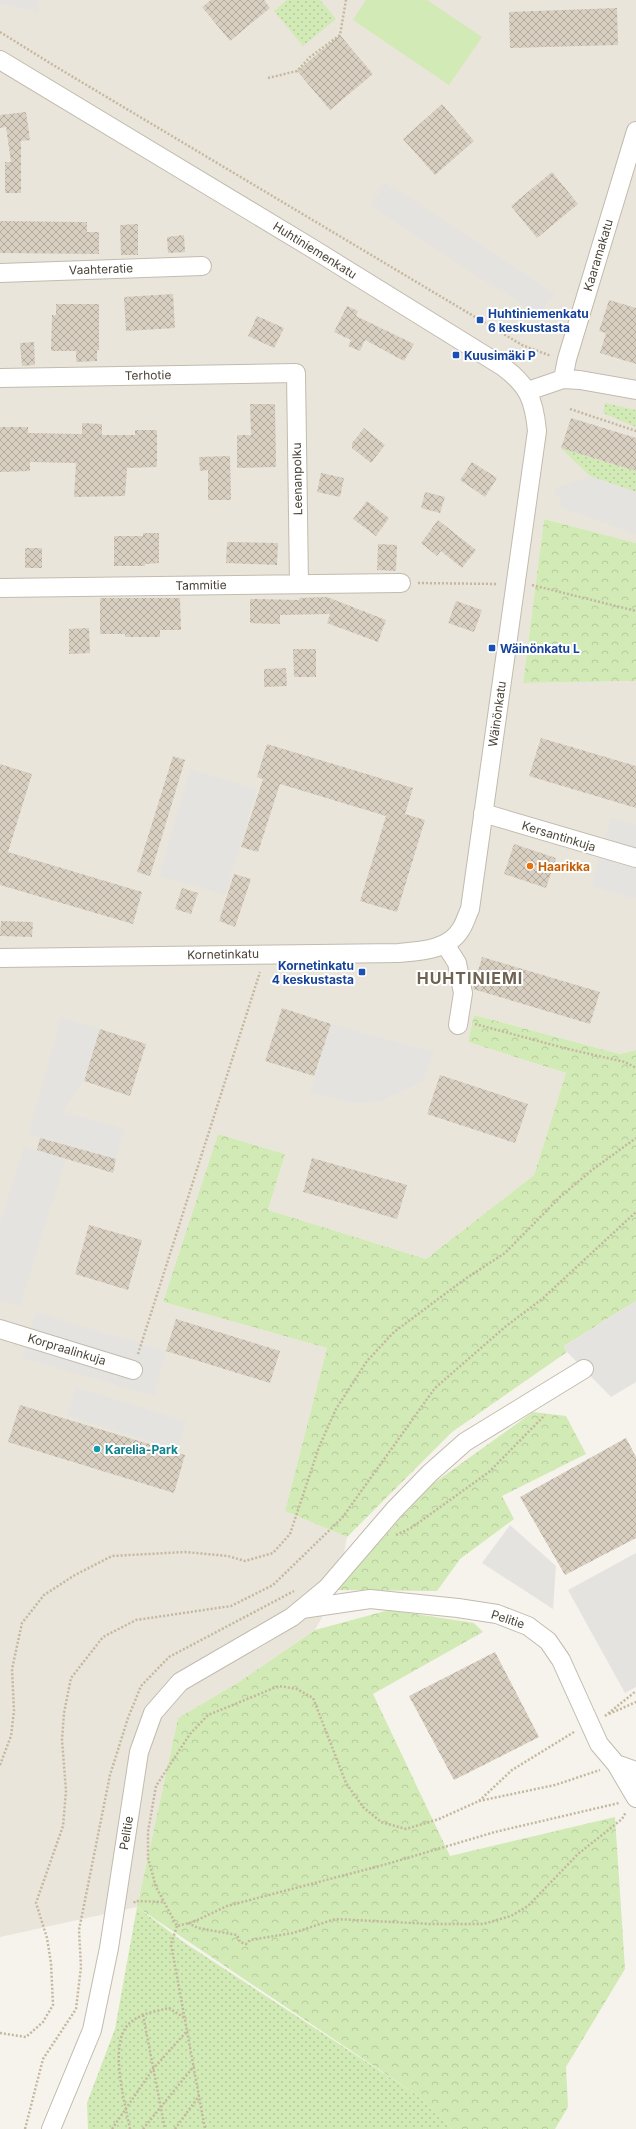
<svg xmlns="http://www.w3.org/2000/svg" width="636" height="2129" viewBox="0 0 636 2129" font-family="Inter,sans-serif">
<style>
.residential{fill:#eae5da}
.grass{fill:url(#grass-dots)}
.forest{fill:url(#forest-crowns)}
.garden{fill:#d2eab5}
.parking{fill:#e5e3e0}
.building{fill:url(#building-cross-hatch)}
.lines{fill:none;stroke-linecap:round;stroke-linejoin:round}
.minor-casing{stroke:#c2bbae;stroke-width:20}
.path{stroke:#c4b79f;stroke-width:2.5;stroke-dasharray:2 2;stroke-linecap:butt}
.minor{stroke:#fff;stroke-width:18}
.transit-dot{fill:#1a4fb4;stroke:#fff;stroke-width:1.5}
.food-dot{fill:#e8710a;stroke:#fff;stroke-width:1.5}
.culture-dot{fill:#0f9aa8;stroke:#fff;stroke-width:1.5}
.labels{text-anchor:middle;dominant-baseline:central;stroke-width:4;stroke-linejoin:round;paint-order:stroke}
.street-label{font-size:12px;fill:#4b4439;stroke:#fff}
.transit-label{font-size:12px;font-weight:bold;fill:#164399;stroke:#fff;text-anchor:start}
.food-label{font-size:12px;font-weight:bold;fill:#c56008;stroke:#fff;text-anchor:start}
.culture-label{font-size:12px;font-weight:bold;fill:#0d838f;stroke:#fff;text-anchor:start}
.district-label{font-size:16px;font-weight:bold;letter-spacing:1px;fill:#6e6250;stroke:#fff}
</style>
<defs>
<pattern id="grass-dots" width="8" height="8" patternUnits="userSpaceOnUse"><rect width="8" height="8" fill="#d2eab5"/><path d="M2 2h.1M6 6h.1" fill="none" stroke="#b6ca9c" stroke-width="1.8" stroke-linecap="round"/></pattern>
<pattern id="forest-crowns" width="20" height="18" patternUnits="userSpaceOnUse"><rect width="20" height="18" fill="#d2eab5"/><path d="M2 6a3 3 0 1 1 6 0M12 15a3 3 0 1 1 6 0" fill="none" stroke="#b6ca9c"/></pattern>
<pattern id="building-cross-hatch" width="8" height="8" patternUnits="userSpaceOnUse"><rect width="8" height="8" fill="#d8cfc1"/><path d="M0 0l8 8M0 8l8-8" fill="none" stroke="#b1aa9e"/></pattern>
</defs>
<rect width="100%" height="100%" fill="#f6f3ec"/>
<path class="residential" d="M0 0H636V543L544 519 523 683 636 681V1050L620 1054 474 1015 468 1042 566 1073 534 1175 426 1259 268 1210 285 1154 218 1134 163 1302 327 1348 285 1511 347 1537 337 1590 315 1630 239 1682 178 1718 137 1907 0 1937Z"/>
<path class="grass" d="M287 0H320L336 19 303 46 274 11Z
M605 403 636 410V427L603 413Z
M561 448 636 471V492L590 476Z
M137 1907 182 1941 417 2095 452 2129H88L87 2103 115 2029Z"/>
<path class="forest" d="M544 519 636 543V681L523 683Z
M474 1015 620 1054 636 1050V1301L564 1346 567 1352 452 1432 347 1537 285 1511 327 1348 163 1302 218 1134 285 1154 268 1210 426 1259 534 1175 566 1073 468 1042Z
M533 1412 566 1416 586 1454 502 1496 514 1519 460 1559 437 1591 337 1590 427 1488Z
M389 1610 474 1623 483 1632 373 1694 450 1856 615 1817 625 1969 566 2067 568 2107 555 2129H452L417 2095 137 1907 178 1718 239 1682 315 1630Z"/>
<path class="garden" d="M366 0H427L482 37 449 85 353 20Z"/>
<path class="parking" d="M0 0H38L39 13 0 4Z
M385 182 554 293 539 316 370 206Z
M590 476 636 492V534L559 507 561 498 555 496V488Z
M190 769 257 789 226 895 159 876Z
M611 817 636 824V899L591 886Z
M61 1017 100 1029 84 1081 62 1111 125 1129 116 1159 28 1134Z
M331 1024 434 1052 424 1081 379 1102 351 1103 310 1092Z
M24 1146 66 1159 20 1306 0 1301V1223Z
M636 1301V1382L611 1397 567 1352 564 1346Z
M36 1312 166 1351 154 1396 22 1358Z
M76 1387 186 1421 178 1450 67 1416Z
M510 1525 556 1566 553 1609 482 1563Z
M636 1553V1687L625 1693 568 1590Z"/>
<path class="building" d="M211 0H264L270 8 230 41 202 7Z
M617 8 618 45 510 48 509 12Z
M340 35 373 74 330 110 297 71Z
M442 104 474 141 435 175 403 139Z
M26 112 30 140 21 141V193H5V162H11L6 127 0 128V115Z
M552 172 578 204 537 238 511 206Z
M0 221 87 222V232H99V254L0 253Z
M138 224V255H121L120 225Z
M184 235 185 252 168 253 167 237Z
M173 294 175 328 126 331 124 297Z
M609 300 636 308V364L600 353 606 333 599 331Z
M56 304H99V350H97V361L76 362V351H51L52 315H56Z
M347 306 358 311 356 316 414 344 404 361 365 340 360 351 348 346 351 340 334 332Z
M257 316 284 328 274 348 248 336Z
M34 342 35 365 22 366 20 343Z
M250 404H275L276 467 237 468V435H251Z
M571 418 636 438V471L561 448Z
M82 423 102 424V435H135V430H157V467L127 468 125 496 74 497 76 463 30 462V471L0 472V427H28V433L82 434Z
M364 428 385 445 371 463 352 448V443Z
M230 456 231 500H208V470L200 471 199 457Z
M472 462 497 478 485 497 460 480Z
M321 473 344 478 340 497 317 492Z
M425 492 445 497 440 513 421 508Z
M367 501 389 518 376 536 353 519Z
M438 520 476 550 462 568 441 551 437 556 421 543Z
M143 533H159V563L145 564V566H114V536H143Z
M227 542 278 543 277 565 226 563Z
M378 544 397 545 396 571 377 570Z
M25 548H42V568H25Z
M327 597 386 620 378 642 327 623 330 614 280 615V624L250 623V599L299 600V598Z
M100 598H180L181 630H160V637H125V634H100Z
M456 601 482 610 474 632 448 623Z
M89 628 90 653 69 654V629Z
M293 649H316V677H294Z
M286 668 287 686 264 687V669Z
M541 738 636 766V808L529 776Z
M267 744 413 788 405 814 425 820 397 912 360 901 386 816 280 784 258 852 241 847 263 779 257 777Z
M173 756 185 760 150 876 137 872Z
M0 764 32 774 8 852 142 892 133 924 0 885Z
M514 844 556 858 546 888 504 874Z
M234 874 251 879 235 927 219 921Z
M182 888 198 893 191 914 175 909Z
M1 921 33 922 32 937 0 936Z
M482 957 600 992 590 1024 473 989Z
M282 1008 331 1024 314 1076 265 1061Z
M100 1029 146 1044 130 1096 84 1081Z
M440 1075 528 1104 515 1143 427 1114Z
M40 1138 116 1159 113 1173 37 1150Z
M312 1158 407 1185 397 1219 303 1192Z
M89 1225 142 1240 128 1290 75 1274Z
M176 1319 280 1351 270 1383 166 1351Z
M20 1405 185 1455 174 1493 8 1442Z
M626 1438 636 1457V1538L565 1575 520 1497Z
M495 1652 539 1737 454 1780 409 1696Z"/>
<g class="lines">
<defs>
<path id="minor" d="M0 60 310 247 502 366C528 385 534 399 537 431L470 909C467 915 465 923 461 929 449 950 420 951 399 953L0 958
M0 273 202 266
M0 378 296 373 299 584
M563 379 567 359 636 131
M528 391 563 379 580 380 636 390
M0 588 401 583
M483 813 636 858
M445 944 457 963 463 993 458 1025
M0 1329 133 1370
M302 1609 370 1599 458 1608 497 1614 528 1626 548 1641 561 1660 599 1744 616 1764 636 1771
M616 1764 636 1798
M51 2129 92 2030 109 1948 139 1752 153 1713 180 1682 292 1617 327 1588 394 1510 430 1473 465 1442 584 1369"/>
</defs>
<use href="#minor" class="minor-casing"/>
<path class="path" d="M0 32 58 68 522 345 551 356
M268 78 297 71 310 57 340 35 346 0
M570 409 636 431
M418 583 498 584
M532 585 636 611
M475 1024 568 1049 625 1062 636 1068
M138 1354 260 972
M396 1535 411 1528 489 1472 545 1415
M609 1714 636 1702
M605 1716 636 1691
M574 1732 512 1770 479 1801 439 1819 406 1829 381 1822 363 1807 346 1783 313 1698 297 1689 279 1686 208 1715 190 1734 156 1786 148 1832V1858L156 1887 177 1926 193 1922 227 1906 387 1864 495 1832 619 1803
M0 1765 11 1736 14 1711 12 1669 22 1623 44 1595 75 1575 112 1556 185 1552 228 1556 245 1561 273 1553 290 1534 319 1447 336 1409 367 1361 394 1332 465 1279 505 1253 560 1197 592 1170 636 1138
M479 1801 555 1785 600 1770
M134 1903 135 1901 164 1902
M188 1923 198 1928 237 1935 240 1942 246 1944 250 1940 293 1933 335 1919 431 1924H483L511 1916 528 1906 578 1854 622 1819 626 1812
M177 1926 171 1944 205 2129
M143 2015 165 2129
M0 2033 26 2037 43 2022 53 2005 51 1963 47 1938 36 1903 63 1826 66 1791 62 1740 64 1713 71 1678 103 1637 136 1620 231 1606 273 1585 342 1518 435 1388 505 1327 542 1299 636 1212
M25 2129 43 2059 76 2009 81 1967 79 1930 110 1775 128 1718 141 1686 169 1657 294 1591
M112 2129 153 2069 188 2030
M130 2129C125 2103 107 2040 131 2022 142 2013 157 2011 169 2008L186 2019
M143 2129 194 2066
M175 2129 199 2096"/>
<use href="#minor" class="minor"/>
</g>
<g class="transit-dot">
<rect x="476" y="316" width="8" height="8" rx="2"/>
<rect x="452" y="351" width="8" height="8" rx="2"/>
<rect x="488" y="644" width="8" height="8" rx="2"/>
<rect x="358" y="968" width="8" height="8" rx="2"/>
</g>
<circle class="food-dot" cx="530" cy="866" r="4"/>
<circle class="culture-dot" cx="97" cy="1449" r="4"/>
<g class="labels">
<g class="street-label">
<text transform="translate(315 250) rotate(32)">Huhtiniemenkatu</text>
<text transform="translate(598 255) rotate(-73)">Kaaramakatu</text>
<text transform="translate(101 269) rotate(-2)">Vaahteratie</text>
<text transform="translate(148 375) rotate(-1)">Terhotie</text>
<text transform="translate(297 479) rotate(-91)">Leenanpolku</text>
<text transform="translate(201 585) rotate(-1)">Tammitie</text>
<text transform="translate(497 714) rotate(-82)">Wäinönkatu</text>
<text transform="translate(559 836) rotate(17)">Kersantinkuja</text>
<text transform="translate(223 954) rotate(-1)">Kornetinkatu</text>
<text transform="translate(67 1349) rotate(17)">Korpraalinkuja</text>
<text transform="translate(508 1619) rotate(18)">Pelitie</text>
<text transform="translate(126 1833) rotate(-81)">Pelitie</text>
</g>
<g class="transit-label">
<text x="488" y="313">Huhtiniemenkatu<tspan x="488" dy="14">6 keskustasta</tspan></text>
<text x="464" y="355">Kuusimäki P</text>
<text x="500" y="648">Wäinönkatu L</text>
<text x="354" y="965" text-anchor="end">Kornetinkatu<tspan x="354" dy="14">4 keskustasta</tspan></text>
</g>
<g class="food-label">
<text x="538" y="866">Haarikka</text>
</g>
<g class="culture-label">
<text x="105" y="1449">Karelia-Park</text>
</g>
<g class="district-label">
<text x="470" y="978">HUHTINIEMI</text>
</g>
</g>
</svg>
